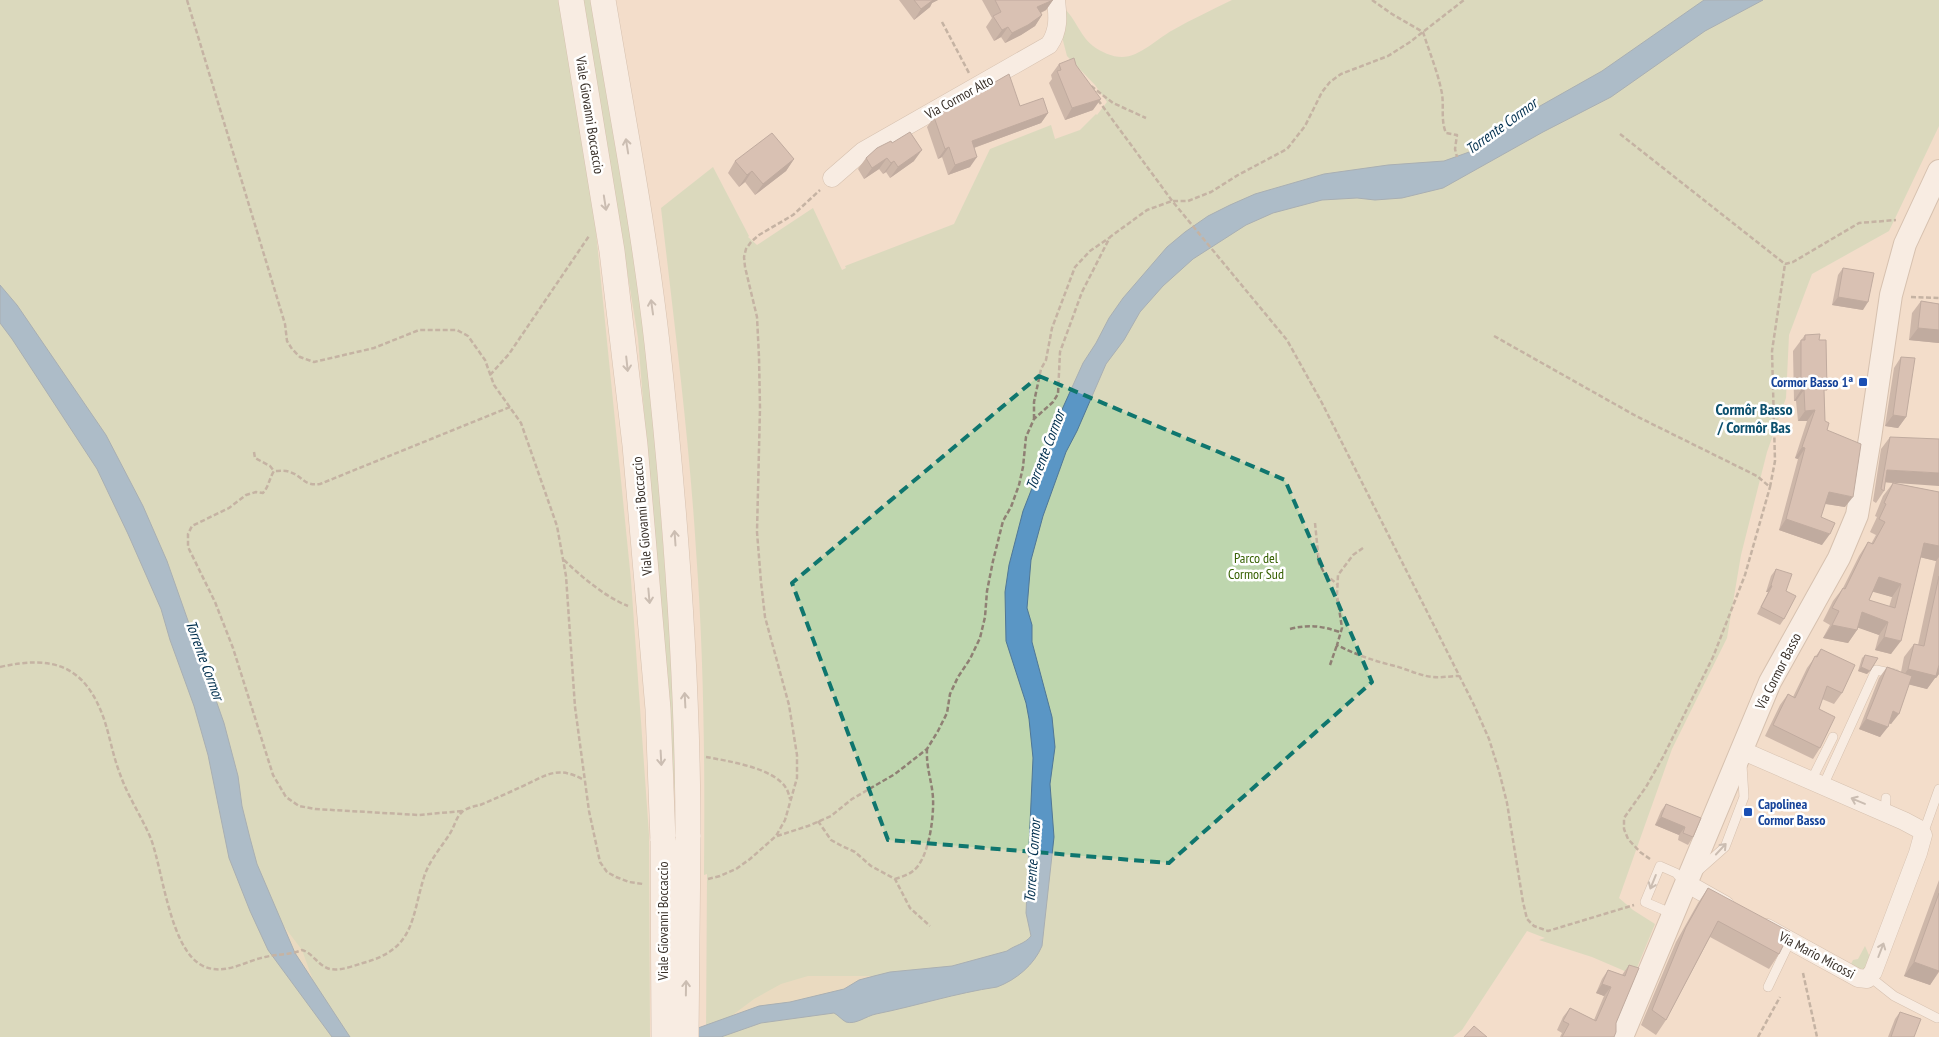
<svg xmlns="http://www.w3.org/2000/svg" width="1939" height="1037" viewBox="0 0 1939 1037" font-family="'PT Sans Narrow',sans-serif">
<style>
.green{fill:#bed6ae}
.sand{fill:#e1d8b3}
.water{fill:#5a96c5;stroke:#507796}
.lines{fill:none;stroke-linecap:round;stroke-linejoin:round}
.service-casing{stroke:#b5a08e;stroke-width:10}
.minor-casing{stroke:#b5a08e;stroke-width:19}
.tertiary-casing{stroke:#b5a08e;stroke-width:24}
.secondary-casing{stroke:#b5a08e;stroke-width:26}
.path{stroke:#8f8074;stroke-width:2.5;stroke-dasharray:5 2.5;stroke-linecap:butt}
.service{stroke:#fff;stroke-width:9}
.minor{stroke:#fff;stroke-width:18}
.tertiary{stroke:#fff;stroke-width:22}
.secondary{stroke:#fff;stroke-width:25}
.secondary-bridge-casing{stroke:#b5a08e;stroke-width:26;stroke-linecap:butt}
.secondary-bridge{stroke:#fff;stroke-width:25}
.wall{fill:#a18982;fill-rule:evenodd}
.shaded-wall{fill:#836f6a}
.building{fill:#bb9f97;stroke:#836f6a;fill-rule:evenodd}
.oneway{stroke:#9c9894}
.marked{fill:none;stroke:#0f766e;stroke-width:4;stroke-dasharray:10 6;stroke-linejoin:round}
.transit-dot{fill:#1a4fb4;stroke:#fff;stroke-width:2}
.labels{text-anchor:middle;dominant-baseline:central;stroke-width:5;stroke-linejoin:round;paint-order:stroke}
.street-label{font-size:14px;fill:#393029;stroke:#fff}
.transit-label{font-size:14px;font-weight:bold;fill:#164399;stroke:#fff;text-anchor:end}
.park-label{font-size:14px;fill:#355f00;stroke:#fff}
.water-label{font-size:15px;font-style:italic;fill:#002f4e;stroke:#fff}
.quarter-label{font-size:16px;font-weight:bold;fill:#0c506e;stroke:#fff}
</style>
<rect width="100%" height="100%" fill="#f3ddca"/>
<path class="green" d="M0 0H560L594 212 631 580 649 835 650 1037H0Z
M583 0H592L647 337 676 709V807L638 338Z
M1232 0H1939V126L1889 231 1812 274 1789 335 1786 398 1767 452 1741 555 1727 638 1672 749 1619 898 1633 910 1655 924 1634 975 1592 957 1539 940 1545 938 1527 931 1462 1030 1453 1037H706L707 874 704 875C705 766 704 658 696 550 689 435 674 322 661 208L713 167 749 236 748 237 757 245 813 208 842 270 846 268 845 266 954 224 990 149 1051 125 1055 139 1080 130 1096 114 1097 115 1107 102 1095 85 1067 56 1061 33 1060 5C1074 14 1079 35 1093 46 1101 52 1112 57 1122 57 1140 57 1158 38 1173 30 1192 19 1212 10 1232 0Z
M1865 946 1872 962 1864 969 1849 968 1853 960 1858 959Z"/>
<path class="sand" d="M283 925 302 950 314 983 295 953Z
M808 976H874L859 980 844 989 790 1002 759 1006 730 1017 754 999 781 984Z"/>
<path class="water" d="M1704 0H1763L1705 31 1611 97 1543 132 1443 188 1402 198 1375 200 1357 198 1322 200 1273 213 1246 225 1193 259 1163 286 1140 312 1124 340 1106 364 1077 431 1066 452 1043 516 1031 560 1027 608 1032 625V642L1052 717 1055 747 1050 784 1054 837 1042 946C1034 965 1016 980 997 987 956 993 916 1006 876 1014 866 1016 856 1025 846 1022 842 1020 838 1015 834 1013L761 1023 721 1037H673L759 1006 790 1002 844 989 859 980 874 976 890 972 952 966 1007 951C1015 945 1025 944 1031 936L1026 913 1033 758 1029 719 1026 703 1006 641 1005 592 1009 565 1023 511 1043 460 1046 445 1083 363 1096 343 1109 318 1123 298 1167 247 1185 232 1208 216 1230 205 1255 194 1324 174 1388 165 1444 161 1472 151 1484 145 1517 119 1602 71Z
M0 285 17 305 106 435 143 506 167 561 224 723 238 776 242 806 250 838 257 864 295 953 350 1037H332L268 950 250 911 229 858 208 755 194 706 170 640 161 609 128 534 97 469 12 339 0 323Z"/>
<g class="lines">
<defs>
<path id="service" d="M1811 781 1833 737
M1823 786 1876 670 1895 674
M1885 812 1886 798
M1923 834 1939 789
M1698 871 1725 847 1744 797 1742 765
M1673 914 1645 902 1660 866 1676 873 1685 883
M1870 977 1894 996 1937 1018
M1768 987 1790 941"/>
<path id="minor" d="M832 178 863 151 1049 45C1059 31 1058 17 1056 0
M1741 750 1904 821 1919 829 1923 835 1918 853 1873 972 1867 979 1858 978 1849 973 1767 928
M1686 883 1725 905"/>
<path id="tertiary" d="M1622 1037 1770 682 1839 558 1857 515 1870 438 1891 295 1905 244 1939 171"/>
<path id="secondary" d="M571 0 612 251 635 445 658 709 663 841
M603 0C622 114 644 228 657 343 675 506 688 672 688 837"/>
</defs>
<use href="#service" class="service-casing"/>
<use href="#minor" class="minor-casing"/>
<use href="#tertiary" class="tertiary-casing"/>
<use href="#secondary" class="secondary-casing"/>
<path class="path" d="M187 0 285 324 287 341 292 349 300 357 314 362 374 348 419 330H457L468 336 485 360 494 385 521 423 557 526 566 576 575 707 589 811 600 862 607 872 616 877 629 882 643 884
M1372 0 1392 14 1423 32C1429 51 1437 70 1441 89 1445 104 1440 119 1446 133L1457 135 1455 149 1457 157
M942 22 969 73
M1091 86 1113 103 1146 118
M1098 100 1173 202 1287 340 1322 403 1474 705 1489 739 1499 771 1507 803 1523 902 1527 919 1534 926 1548 931 1634 905
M1620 134 1785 264 1793 262 1859 223 1896 220
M1911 297 1939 298
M1494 336 1636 416 1757 476 1770 487 1775 461 1772 351 1785 264
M490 375 509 354 589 236
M1034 419V402L1041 369 1046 360 1052 328 1075 267 1090 251 1109 238
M254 452 255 458 270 466 274 471
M1315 523 1319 563 1325 574 1337 584
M1363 548 1353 555 1338 575 1337 595 1342 628 1337 645C1355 654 1371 660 1391 665 1405 668 1417 675 1432 677 1441 678 1450 676 1459 676
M564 560C583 578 604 596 628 606
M1290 629C1310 624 1321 626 1340 632
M1330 665 1337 645
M0 667C53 655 85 665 104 719 110 737 113 756 120 774 128 797 142 817 151 839 163 871 170 950 203 966 225 976 245 961 265 957 278 954 290 955 302 950 313 953 318 966 330 969 341 971 353 966 363 963 415 949 411 919 424 877 429 861 440 849 449 835 454 828 456 817 462 812 466 808 475 806 480 805 494 799 508 793 521 787 547 775 557 765 584 780
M706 757C728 761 774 768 786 788 788 791 789 795 790 799
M462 811 419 815 315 809 299 806 286 797 273 775 233 648 215 602 188 547V534L192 526 229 508 246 495 256 492 263 493C269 486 269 479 274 471 279 471 285 470 290 472 304 477 303 486 320 484L510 407
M818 821 831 840 842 846 855 852 871 866 895 879 910 908 930 926
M777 836 808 826 831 816 852 799 895 774 927 749 938 731 947 713 950 694 958 677 970 659 980 638 985 617 987 591 993 561 1003 521 1011 507 1019 485 1023 467 1026 437 1034 419 1053 402 1058 394 1060 352 1082 292 1110 237 1147 210 1172 201H1188L1211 192 1238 175 1287 149 1305 126 1322 92 1330 82 1341 74 1388 56 1410 42 1464 0
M1650 859 1640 852 1628 839 1624 829V818L1646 787 1663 757 1713 657 1745 575 1770 487
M708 879 720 876 736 869 750 859 776 836 785 820 797 778V755L789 705 765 617 761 582 757 532 760 408 759 357 757 317 745 267 744 257 746 249 751 242 759 235 793 215 820 190
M895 879C901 877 908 875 913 871 929 859 934 817 933 798 932 781 926 768 927 749
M1803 973 1817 1037
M1758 1037 1780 997"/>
<use href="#service" class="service"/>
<use href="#minor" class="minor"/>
<use href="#tertiary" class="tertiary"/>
<use href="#secondary" class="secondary"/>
<defs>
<path id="secondary-bridge" d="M663 841 664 1037
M686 1037 688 837"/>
</defs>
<use href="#secondary-bridge" class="secondary-bridge-casing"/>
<use href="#secondary-bridge" class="secondary-bridge"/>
</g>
<path class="wall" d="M899 0H938L932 3 930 7 914 20Z
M982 0H1053L1046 10 1041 13 1042 15 1035 26 1021 35 1005 43 1001 37 994 41 986 27 992 18Z
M1059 64 1093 110 1065 120 1049 83 1052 79 1051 75Z
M1020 106 1048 113 1041 123 974 148 970 167 948 175 942 157 938 159 927 127 934 117Z
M892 143 914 161 890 178 886 172 883 174 879 169 864 179 858 169 866 158Z
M794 159 786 171 755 195 745 182 739 187 728 173 735 161Z
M1843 268 1863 310 1832 305 1838 275Z
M1921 301 1939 304V343L1909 340 1912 313Z
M1805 335 1819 340 1824 394 1825 421 1845 507 1825 504 1821 517 1822 545 1779 530 1798 459 1795 458 1807 421H1798L1796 401H1794L1793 351Z
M1901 357 1906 417 1898 428 1885 426 1894 368Z
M1890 437 1894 483 1939 492V674L1936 678H1935L1927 689 1909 684 1891 724 1889 723 1880 737 1859 729 1879 678 1887 667 1901 672 1904 657 1914 644 1918 645 1936 561 1920 557 1891 654 1875 650 1879 635 1858 627 1857 630 1848 643 1823 638 1830 625 1823 621 1833 601 1843 588 1859 556 1868 542 1871 544 1876 535 1870 532 1877 517 1875 516 1883 496 1893 483 1885 482 1884 491 1876 503 1873 501 1881 449ZM1873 591 1892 597 1889 607 1869 600Z
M1776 569 1786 591 1784 619 1780 625 1757 614 1768 592H1766L1771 576Z
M1821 649 1842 693 1834 704 1822 699 1819 709 1820 748 1813 759 1765 736 1780 705 1788 694 1793 697 1807 668Z
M1865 655 1867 674 1858 671 1862 658Z
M1666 804 1693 837 1688 845 1678 840 1679 835 1655 825 1661 811Z
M1939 880V972L1930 985 1904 976Z
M1708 888 1779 954 1769 969 1710 937 1666 1020 1656 1035 1641 1025 1676 942 1698 903Z
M1629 965 1616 1023 1614 1037H1560L1562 1033 1557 1030 1563 1017 1570 1008 1594 1020 1604 996 1596 993 1602 979 1608 970 1622 975Z
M1900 1012 1914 1037H1888L1895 1019Z"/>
<path class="shaded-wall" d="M932 0H938L932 3 930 7 914 20 921 9Z
M1053 0 1046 10 1030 17 1037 7Z
M1042 15 1035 26 1021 35 1005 43 1012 33Z
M1008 27 1001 37 994 41 1002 30Z
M1101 99 1093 110 1065 120 1072 108Z
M1048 113 1041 123 965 151 972 141Z
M949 147 942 157 938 159 945 149Z
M922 150 914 161 890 178 898 167Z
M977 157 970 167 948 175 955 165Z
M887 158 879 169 864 179 872 168Z
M794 159 786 171 755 195 763 184Z
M894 161 886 172 883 174 891 163Z
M752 171 745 182 739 187 747 175Z
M1838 297 1868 302 1863 310 1832 305Z
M1918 328 1939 330V343L1909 340Z
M1801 390H1804L1796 401H1794Z
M1815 410 1807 421H1798L1805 411Z
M1893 415 1906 417 1898 428 1885 426Z
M1802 447 1805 448 1798 459 1795 458Z
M1887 470 1939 473V486L1882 482Z
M1829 492 1853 497 1845 507 1821 503Z
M1786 519 1830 534 1822 545 1779 530Z
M1924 543 1939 546V557L1936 561 1915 556Z
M1879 577 1901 584 1892 597 1870 591Z
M1771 585 1772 586 1768 592H1766Z
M1862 612 1888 622 1879 635 1853 626Z
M1832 625 1857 630 1848 643 1823 638Z
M1884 637 1901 641 1891 654 1875 650Z
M1939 664V674L1936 678H1935L1927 689 1899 682 1908 669Z
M1861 667 1870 671 1867 674 1858 671Z
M1893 711 1899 714 1891 724 1886 722Z
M1866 719 1888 727 1880 737 1859 729Z
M1661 817 1685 827 1679 835 1655 825Z
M1914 962 1939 971 1930 985 1904 976Z
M1602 984 1611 987 1604 996 1596 993Z"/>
<path class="building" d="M914 0H933L921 9Z
M995 0H1053L1037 7 1042 15 1028 25 1012 33 1008 27 1002 30 993 16 1001 12Z
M1074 58 1076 65 1101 99 1072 108 1057 71 1061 70 1059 64Z
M1009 74 1020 106 1043 98 1048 113 972 141 977 157 955 165 949 147 945 149 934 117Z
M910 132 922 150 898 167 894 161 891 163 887 158 872 168 866 158 877 148 891 141 892 143Z
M772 133 794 159 763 184 752 171 747 175 735 161Z
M1843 268 1874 273 1868 302 1838 297Z
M1921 301 1939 304V330L1918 328Z
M1820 334 1819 340H1826L1827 390H1824L1825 421 1829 423 1827 430 1861 444 1853 497 1829 492 1821 517 1835 523 1830 534 1786 519 1805 448 1802 447 1815 410 1805 411 1804 390H1801V340H1805V335Z
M1901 357 1915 358 1906 417 1893 415Z
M1890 437 1939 439V473L1887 470 1884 491 1881 489Z
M1893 483 1939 492V546L1924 543 1901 641 1884 637 1888 622 1862 612 1857 630 1832 625 1839 611 1832 608 1843 588 1845 589 1868 542 1873 544 1885 522 1879 519 1886 504 1884 503ZM1879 577 1901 584 1895 608 1869 600Z
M1776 569 1792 574 1786 591 1796 596 1784 619 1761 607 1772 586 1771 585Z
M1939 576V665L1936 676 1908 669 1914 644 1924 646Z
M1821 649 1855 665 1842 693 1827 686 1819 709 1835 717 1820 748 1773 725 1788 694 1795 698 1815 656 1817 657Z
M1865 655 1878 658 1870 671 1861 667Z
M1887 667 1912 676 1899 714 1893 711 1888 727 1866 719Z
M1666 804 1701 818 1693 837 1683 833 1685 827 1661 817Z
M1708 888 1790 932 1779 954 1718 921 1666 1020 1652 1010 1686 927Z
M1939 893V971L1914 962Z
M1629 965 1639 968 1616 1023V1032L1614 1037H1562L1569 1024 1563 1021 1570 1008 1596 1021 1611 987 1602 984 1608 970 1625 976Z
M1900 1012 1921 1019 1914 1037H1891Z
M1474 1026 1487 1037H1464Z"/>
<defs><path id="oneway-shaft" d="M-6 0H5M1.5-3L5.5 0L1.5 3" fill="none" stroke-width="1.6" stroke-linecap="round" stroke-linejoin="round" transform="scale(1.25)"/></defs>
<g class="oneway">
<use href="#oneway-shaft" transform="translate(627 146) rotate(-99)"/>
<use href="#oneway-shaft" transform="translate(605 203) rotate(81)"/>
<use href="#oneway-shaft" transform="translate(652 307) rotate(-98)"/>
<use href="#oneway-shaft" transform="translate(627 364) rotate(84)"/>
<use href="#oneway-shaft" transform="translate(675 538) rotate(-94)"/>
<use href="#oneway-shaft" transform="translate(649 596) rotate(85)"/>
<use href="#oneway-shaft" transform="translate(685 700) rotate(-93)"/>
<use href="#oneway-shaft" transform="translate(661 758) rotate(87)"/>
<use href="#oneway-shaft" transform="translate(1858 801) rotate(-157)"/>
<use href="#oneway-shaft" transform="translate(1721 849) rotate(-47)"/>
<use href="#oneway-shaft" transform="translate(1653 882) rotate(112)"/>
<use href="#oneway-shaft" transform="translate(1881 950) rotate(-69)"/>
<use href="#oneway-shaft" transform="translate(686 988) rotate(-89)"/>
</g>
<path d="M0 0H1939V1037H0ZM1039 376 1285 480 1372 682 1169 863 888 840 792 583Z" fill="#f3ddca" fill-opacity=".55" fill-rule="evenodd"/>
<path class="marked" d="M1039 376 1285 480 1372 682 1169 863 888 840 792 583Z"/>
<g class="transit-dot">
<rect x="1858" y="377" width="10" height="10" rx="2.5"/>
<rect x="1743" y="807" width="10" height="10" rx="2.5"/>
</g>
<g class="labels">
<g class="street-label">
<text transform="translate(959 97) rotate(-29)">Via Cormor Alto</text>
<text transform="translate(590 115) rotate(81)">Viale Giovanni Boccaccio</text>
<text transform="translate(642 516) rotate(-95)">Viale Giovanni Boccaccio</text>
<text transform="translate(1778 671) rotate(-63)">Via Cormor Basso</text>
<text transform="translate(663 921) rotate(-90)">Viale Giovanni Boccaccio</text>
<text transform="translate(1817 955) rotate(28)">Via Mario Micossi</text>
</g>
<g class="transit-label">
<text x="1853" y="382">Cormor Basso 1ª</text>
<text x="1758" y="804" text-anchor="start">Capolinea<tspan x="1758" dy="16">Cormor Basso</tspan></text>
</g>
<g class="park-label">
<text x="1256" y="558">Parco del<tspan x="1256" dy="16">Cormor Sud</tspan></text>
</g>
<g class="water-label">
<text transform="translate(1501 126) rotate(-36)">Torrente Cormor</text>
<text transform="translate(1045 450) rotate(-69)">Torrente Cormor</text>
<text transform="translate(205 660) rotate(70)">Torrente Cormor</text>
<text transform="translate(1032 861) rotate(-86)">Torrente Cormor</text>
</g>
<g class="quarter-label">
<text x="1754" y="409">Cormôr Basso<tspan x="1754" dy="18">/ Cormôr Bas</tspan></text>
</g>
</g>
</svg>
